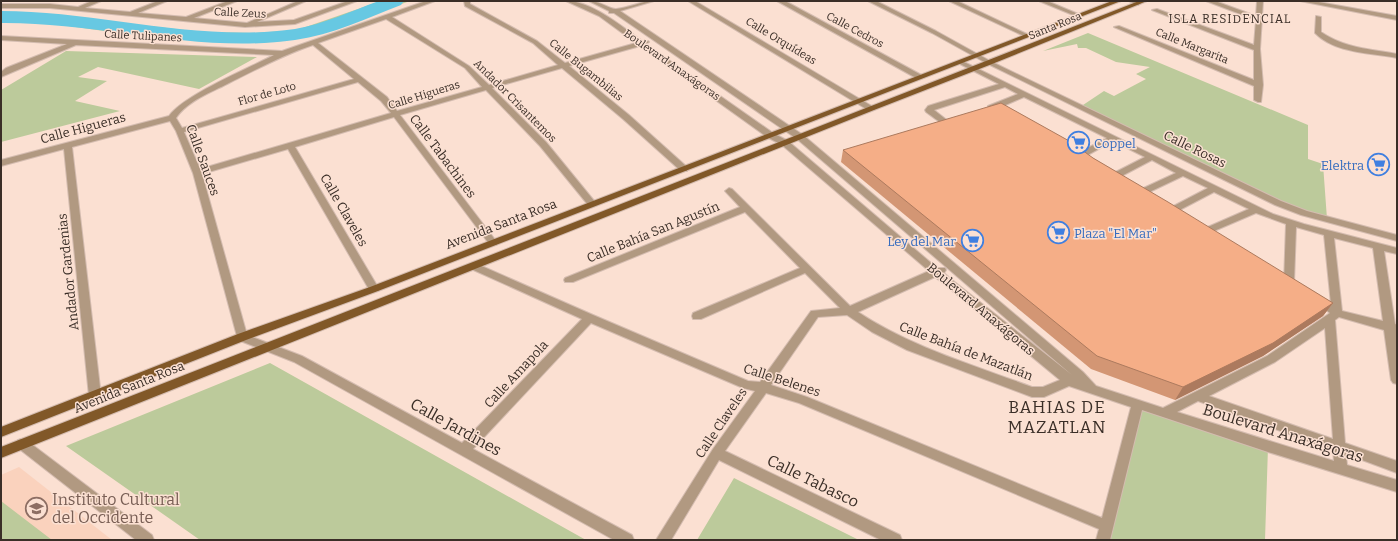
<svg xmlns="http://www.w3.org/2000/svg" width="1398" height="541" viewBox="0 0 1398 541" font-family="Bitter,serif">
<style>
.built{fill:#fad2bd}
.green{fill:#bcca9b}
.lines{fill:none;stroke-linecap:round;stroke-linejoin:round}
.river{fill:#67c8e2;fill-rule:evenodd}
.minor-casing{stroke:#d4bcb0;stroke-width:2}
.major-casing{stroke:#d4bcb0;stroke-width:2}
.minor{fill:#b19981;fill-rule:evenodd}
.major{fill:#815828;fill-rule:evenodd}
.wall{fill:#d39674}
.shaded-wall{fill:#ac7a5e}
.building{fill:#f5ae87;stroke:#ac7a5e}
.labels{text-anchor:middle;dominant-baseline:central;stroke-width:3;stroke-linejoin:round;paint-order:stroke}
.far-street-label{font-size:11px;fill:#3a2e27;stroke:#fbe0d2}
.far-neighbourhood-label{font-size:12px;letter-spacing:1px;fill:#3a2e27;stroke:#fbe0d2}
.street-label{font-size:13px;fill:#3a2e27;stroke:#fbe0d2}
.shop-label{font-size:13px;fill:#366cbe;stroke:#fbe0d2;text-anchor:start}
.near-street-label{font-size:16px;fill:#3a2e27;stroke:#fbe0d2}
.near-education-label{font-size:16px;fill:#785e54;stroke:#fbe0d2;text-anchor:start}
.near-neighbourhood-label{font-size:17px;letter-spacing:1px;fill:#3a2e27;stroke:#fbe0d2}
</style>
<rect width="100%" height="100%" fill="#fbe0d2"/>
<path class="built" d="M19 467 112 540H1V475Z"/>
<path class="green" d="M381 1H410L311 36 283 41 257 43 104 31 19 19H1V13L39 14 203 32 255 33 297 30Z
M1088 33 1308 125V159L1323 164 1327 219 1304 213 1080 107 1104 91 1114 96 1146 79 1136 74 1150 67 1116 62 1086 48H1078L1077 44 1043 51Z
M66 51 257 57 199 89 98 67 78 77 107 81 75 101 120 111 1 142V90Z
M270 363 586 540H200L66 446Z
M1137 405 1268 447 1265 540H1103Z
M734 478 859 540H697Z
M1 501 52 540H1Z"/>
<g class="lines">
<path class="river" d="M379 1H404L401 5C367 18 332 35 295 40 197 54 99 22 1 23V11C99 11 197 43 295 29 324 24 351 11 379 1Z"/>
<defs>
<path id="minor" d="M92 1H101L85 8 130 12 158 1H167L138 13 186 17 228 1H237L194 18 247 23 298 1H306L257 22 294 20 348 1H357L295 24 245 27 50 8H1V4H50L78 7Z
M426 1H435L392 17 469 66 489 85 558 65 533 43 465 6 464 1H470V4L537 41 565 63 636 43 599 16 566 1C592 1 621 26 642 41H648L649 42 646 44 773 133 788 141 937 268H945L946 270 944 273 952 280 1072 375 797 139 614 13H609V11L589 1C600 1 609 9 616 9 629 8 641 1 654 1L620 11 803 135 1083 372 1096 386 1163 408 1267 356 1330 313 1314 301 1319 297 1331 304 1324 235 1296 227 1294 283 1289 286 1285 285 1284 283 1286 224 1256 213 1207 234H1201L1199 232 1201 230 1249 209 1214 192 1172 214H1166L1164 212 1166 210 1208 188 1183 176 1141 196H1135L1134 194 1135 192 1176 173 1152 160 1114 180H1108L1107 178 1108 176 1145 157 1113 141 1084 157 1087 161 1086 163H1080L1075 156 1076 154 1107 138 1024 97 994 110H988V106L1018 94 1005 87 934 110 948 121H956L960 123C949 132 935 118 926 112L925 110 928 106 999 84 958 63V61H962L1273 214 1304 224 1397 248V254L1384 251 1395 324 1397 325V333H1396L1397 384 1393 383 1391 380 1384 330 1339 317 1335 320 1345 443 1397 461V473L1346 454 1347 465 1397 480V492L1268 452 1142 410 1110 540H1096L1099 529 799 403 766 393 725 451 900 535 902 540H881L719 460 671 540H656L713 449 755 391 743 388 591 323 473 449 632 535 634 540H614L294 362 238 340 193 173 176 131 170 121 72 147 101 396 99 399 95 401 91 399 89 396 64 149 1 166V160L169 116C184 95 249 68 274 55L76 45 1 77V72L6 68 67 44 1 40V36L282 51ZM386 19 465 68 482 87 397 111 387 97 318 43ZM313 45 354 79 182 128 176 118C187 101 212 92 229 83 257 69 283 55 313 45ZM640 46 767 137 782 145 929 271 850 306 732 189 729 188 725 191 740 207 565 278 564 280 565 282H573L745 212 800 268 693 313 692 316 693 319H701L805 273 840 308 811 311 760 382 748 381 593 315 477 264H469L468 266 469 268 582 319 462 443 302 356 247 335 202 174 288 149 370 291H378L379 289 295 147 394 117 490 245H496L498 243 496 241 400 115 486 90 540 146 589 206H595L597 204 595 202 546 142 492 88 562 68 623 119 681 171H687V167L629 115 569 66ZM358 82 381 101 391 113 200 169 184 132ZM1334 238 1373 248 1383 321 1342 311ZM935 277 944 284 1060 380 1043 387H1032C973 365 911 347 858 312ZM847 315 872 332 907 350 1032 397H1044L1069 386 1131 407 1102 518 807 397 771 385 818 317ZM1325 328 1333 439 1209 396 1275 362ZM1198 401 1333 450 1334 461 1177 412Z
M688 1H695L875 108 874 110H868Z
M777 1H785L925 77 918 79Z
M868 1H876L936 31 992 62 1281 201 1307 211 1397 235V241L1301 215 1275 205 988 64 932 33Z
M949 1H957L1031 36 1026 37Z
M1039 1H1047L1083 16 1078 17Z
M1129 1H1138L1141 3 1138 5Z
M1206 1H1215L1256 16 1257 1H1263L1260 49 1263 85 1261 102H1258L1254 100V86L1114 27 1119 26 1254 80V50L1152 10 1157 9 1254 45 1256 20Z
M1300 1H1313L1397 16V20Z
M1316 16 1321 17V32C1344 48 1371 49 1397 54V58C1371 53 1334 53 1315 33Z
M22 439 26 440 152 535 154 540H136L18 448 16 444 18 440Z"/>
<path id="major" d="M1112 1H1121L378 291 246 340 1 437V427L238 334 370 287Z
M1139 1H1147L992 64 874 110 1 458V447Z"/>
</defs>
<use href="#minor" class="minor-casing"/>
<use href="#major" class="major-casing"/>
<use href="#minor" class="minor"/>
<use href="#major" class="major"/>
</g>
<path class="wall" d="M843 150 1093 158 1333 303 1323 316 1263 356 1175 400 1091 369 841 162Z"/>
<path class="shaded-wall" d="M1333 303 1323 316 1263 356 1175 400 1183 387Z"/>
<path class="building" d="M1001 103 1071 142 1093 158 1168 202 1333 303 1273 343 1183 387 1097 356 843 150Z"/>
<defs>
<symbol id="supermarket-ring" viewBox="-11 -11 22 22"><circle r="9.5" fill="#fbe0d2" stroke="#3f7fe0" stroke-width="1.5"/><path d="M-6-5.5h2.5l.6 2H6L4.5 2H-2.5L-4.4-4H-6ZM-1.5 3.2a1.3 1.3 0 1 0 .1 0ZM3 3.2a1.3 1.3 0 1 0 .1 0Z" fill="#3f7fe0"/></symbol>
<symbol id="school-ring" viewBox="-11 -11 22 22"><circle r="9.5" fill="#fbe0d2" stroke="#8d6e63" stroke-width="1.5"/><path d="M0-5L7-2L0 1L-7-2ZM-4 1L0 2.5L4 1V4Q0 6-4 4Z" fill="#8d6e63"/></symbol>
</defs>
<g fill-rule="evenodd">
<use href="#supermarket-ring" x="1066" y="130" width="25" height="25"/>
<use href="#supermarket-ring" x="1366" y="152" width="25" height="25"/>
<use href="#supermarket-ring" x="1046" y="220" width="25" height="25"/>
<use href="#supermarket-ring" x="960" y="228" width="25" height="25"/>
<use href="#school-ring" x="24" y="496" width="25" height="25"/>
</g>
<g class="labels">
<g class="far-street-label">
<text transform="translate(240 13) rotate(3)">Calle Zeus</text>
<text transform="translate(1055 26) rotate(-22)">Santa Rosa</text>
<text transform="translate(855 30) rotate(28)">Calle Cedros</text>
<text transform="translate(143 36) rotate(3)">Calle Tulipanes</text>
<text transform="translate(781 41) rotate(31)">Calle Orquídeas</text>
<text transform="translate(1192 46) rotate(22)">Calle Margarita</text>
<text transform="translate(672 65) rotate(35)">Boulevard Anaxágoras</text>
<text transform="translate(586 70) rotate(39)">Calle Bugambilias</text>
<text transform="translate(267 94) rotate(-16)">Flor de Loto</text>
<text transform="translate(424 95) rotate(-17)">Calle Higueras</text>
<text transform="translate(515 101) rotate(45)">Andador Crisantemos</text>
</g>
<g class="far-neighbourhood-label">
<text x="1230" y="19">ISLA RESIDENCIAL</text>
</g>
<g class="street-label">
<text transform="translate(83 128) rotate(-15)">Calle Higueras</text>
<text transform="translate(1195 149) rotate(26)">Calle Rosas</text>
<text transform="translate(443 156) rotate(53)">Calle Tabachines</text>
<text transform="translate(203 160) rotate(70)">Calle Sauces</text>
<text transform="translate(344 210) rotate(60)">Calle Claveles</text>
<text transform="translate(501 224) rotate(-21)">Avenida Santa Rosa</text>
<text transform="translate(653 232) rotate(-22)">Calle Bahía San Agustín</text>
<text transform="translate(68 272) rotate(-96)">Andador Gardenias</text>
<text transform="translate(981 309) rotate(40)">Boulevard Anaxágoras</text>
<text transform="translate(966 351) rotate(21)">Calle Bahía de Mazatlán</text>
<text transform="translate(516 374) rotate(-47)">Calle Amapola</text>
<text transform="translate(782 380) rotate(18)">Calle Belenes</text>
<text transform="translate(129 387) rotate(-22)">Avenida Santa Rosa</text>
<text transform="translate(721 423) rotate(-56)">Calle Claveles</text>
</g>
<g class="shop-label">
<text x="1094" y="143">Coppel</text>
<text x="1364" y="165" text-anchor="end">Elektra</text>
<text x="1074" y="233">Plaza "El Mar"</text>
<text x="956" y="241" text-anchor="end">Ley del Mar</text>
</g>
<g class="near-street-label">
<text transform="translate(456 427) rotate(29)">Calle Jardines</text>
<text transform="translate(1283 433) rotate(17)">Boulevard Anaxágoras</text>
<text transform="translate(813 481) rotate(26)">Calle Tabasco</text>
</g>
<g class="near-education-label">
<text x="52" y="499">Instituto Cultural<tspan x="52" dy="18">del Occidente</tspan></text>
</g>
<g class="near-neighbourhood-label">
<text x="1057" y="407">BAHIAS DE<tspan x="1057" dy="20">MAZATLAN</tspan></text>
</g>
</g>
<rect width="1398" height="541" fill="none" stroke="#3a2e27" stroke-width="4"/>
</svg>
